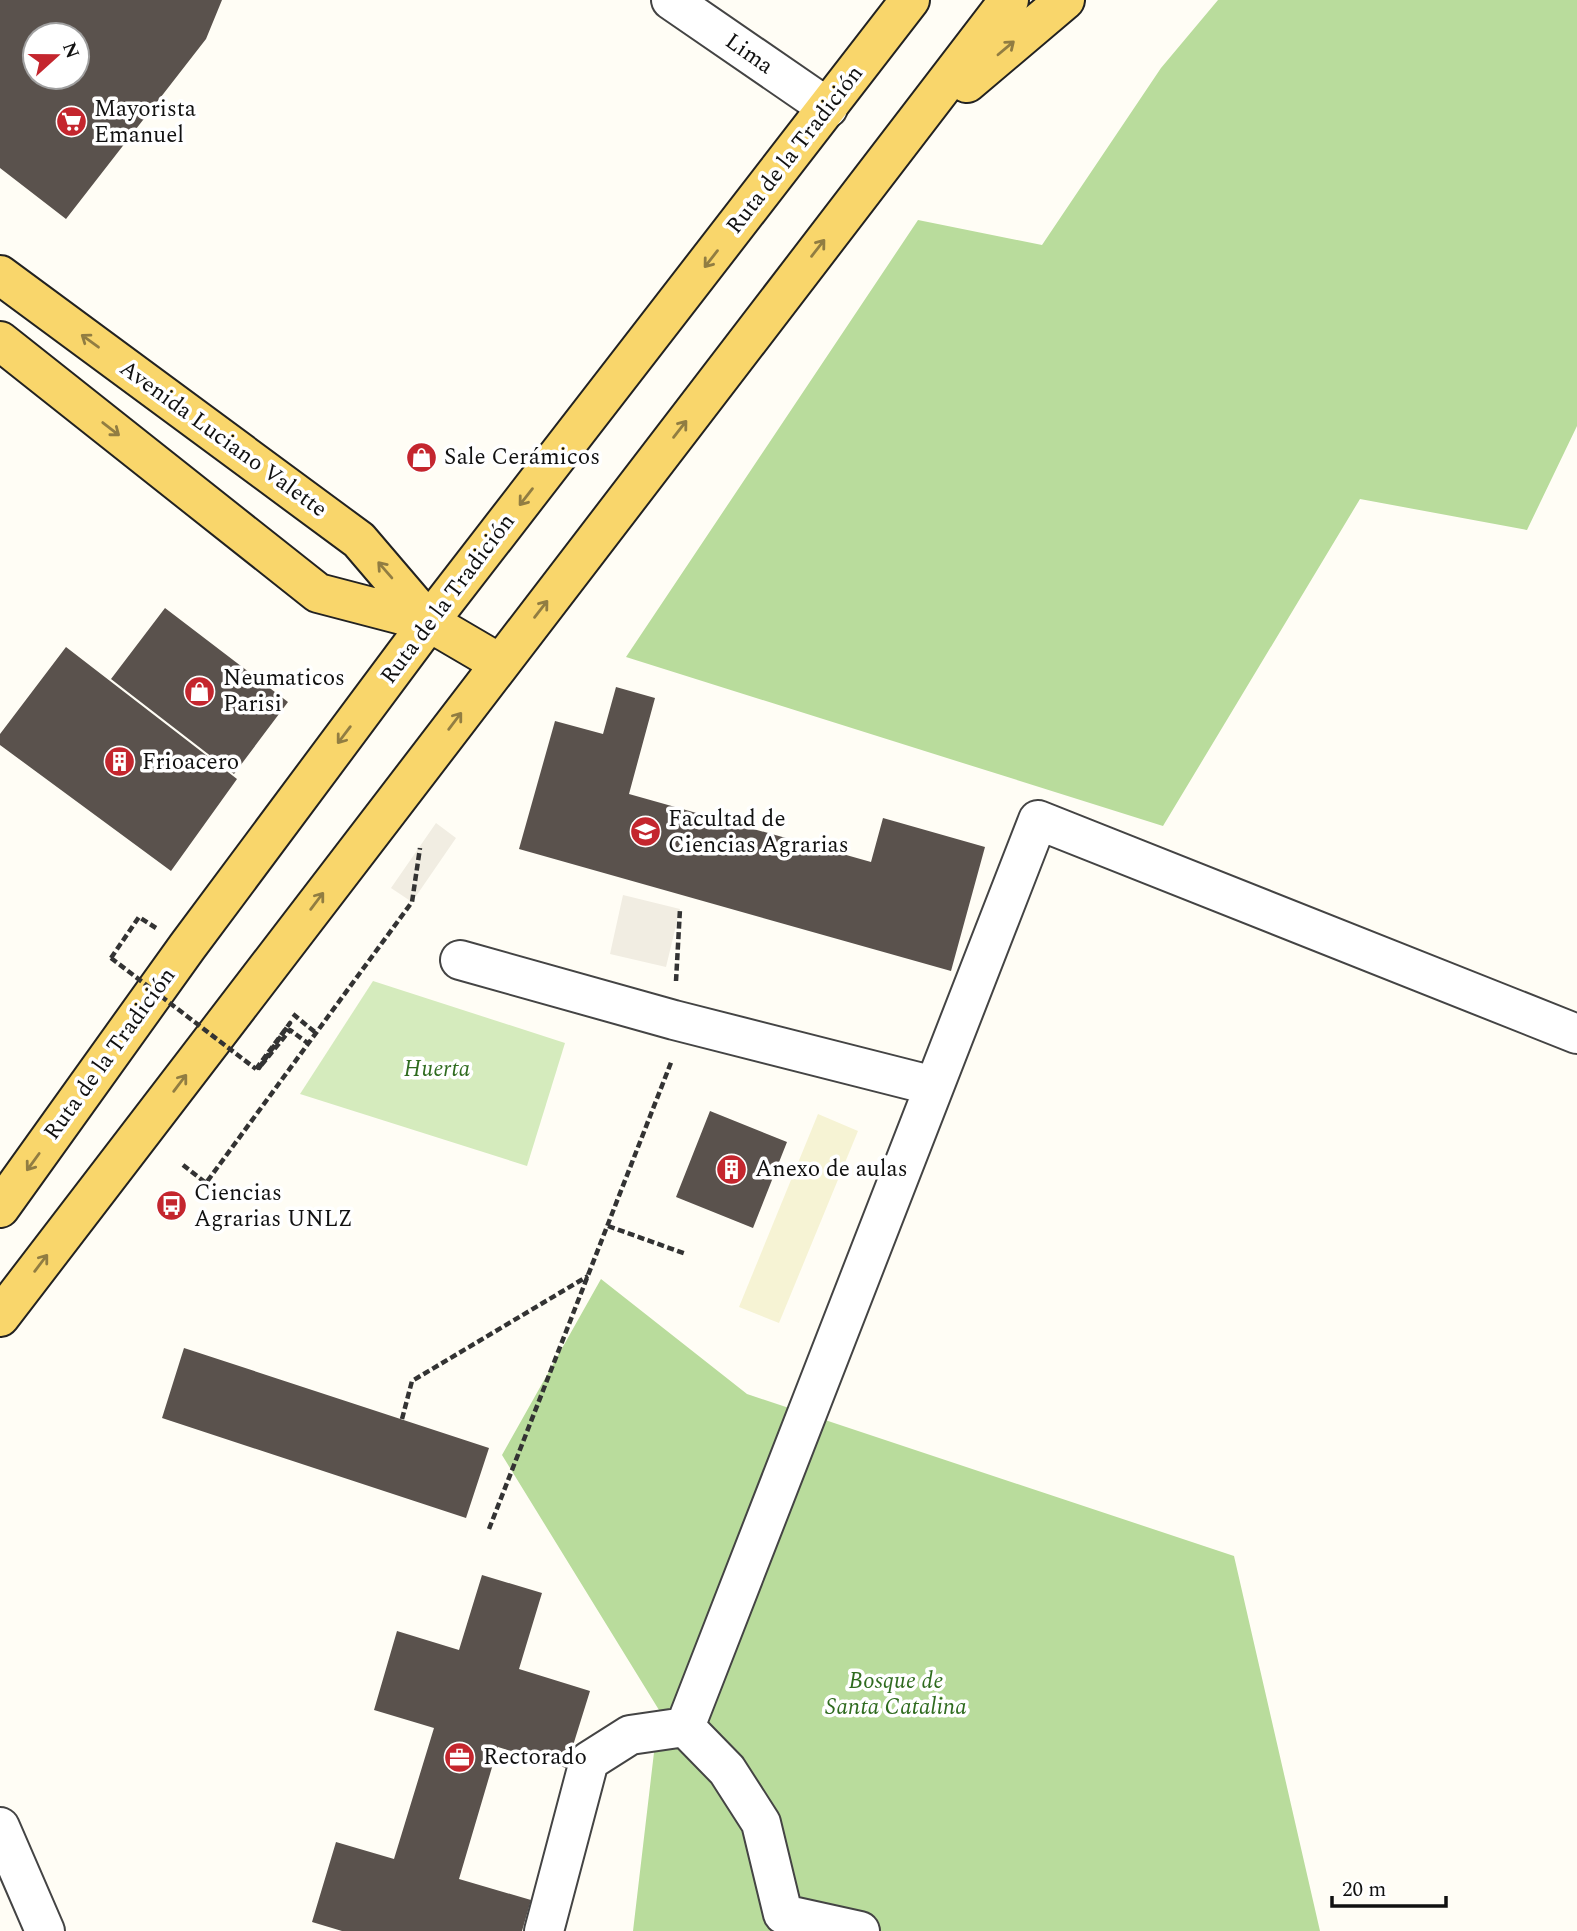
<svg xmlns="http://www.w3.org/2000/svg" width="1577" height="1931" viewBox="0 0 1577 1931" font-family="Spectral,serif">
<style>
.farmland{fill:#f6f3d4}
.green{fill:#d5ebbd}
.forest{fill:#b9dc9c}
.plaza{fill:#f1ede2}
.building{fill:#5a524d;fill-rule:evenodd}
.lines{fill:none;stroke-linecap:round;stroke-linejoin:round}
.minor-casing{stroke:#444;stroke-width:42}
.major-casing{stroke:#222;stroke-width:42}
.path{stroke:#333;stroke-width:4.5;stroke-dasharray:7 3.5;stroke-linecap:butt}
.minor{stroke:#fff;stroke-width:38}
.major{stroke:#f9d66b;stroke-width:38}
.path-bridge{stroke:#333;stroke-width:4.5;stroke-dasharray:7 3.5;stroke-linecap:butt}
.oneway{stroke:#917d42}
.labels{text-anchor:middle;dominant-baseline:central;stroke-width:7;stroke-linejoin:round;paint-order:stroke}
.street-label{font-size:23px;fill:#111;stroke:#fff}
.poi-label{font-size:23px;fill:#111;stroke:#fff;text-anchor:start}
.park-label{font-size:23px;font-style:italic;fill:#2f6b1f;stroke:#fff}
</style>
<rect width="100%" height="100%" fill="#fffdf5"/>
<path class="farmland" d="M818 1114 858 1131 779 1323 739 1307Z"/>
<path class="green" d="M373 981 565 1043 527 1166 300 1094Z"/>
<path class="forest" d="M1218 0H1577V426L1527 530 1360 499 1163 826 626 657 918 220 1042 245 1161 68Z
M601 1279 747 1394 1234 1556 1320 1931H633L659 1710 502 1455Z"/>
<path class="plaza" d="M436 823 456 838 412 902 391 888Z
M623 895 680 909 666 967 610 954Z"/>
<path class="building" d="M0 0H222L206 39 66 219 0 168ZM35 35H77V77H35Z
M165 608 288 702 234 774 111 679Z
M66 647 237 779 171 871 0 745V734Z
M616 687 655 698 629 794 871 862 883 818 985 847 951 971 519 849 555 721 603 734Z
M710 1111 787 1142 753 1228 676 1197Z
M184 1348 489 1448 466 1518 162 1418Z
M482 1575 542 1593 519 1669 590 1691 566 1768 498 1747 459 1879 531 1900 522 1931H342L312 1922 336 1842 394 1859 434 1728 374 1710 397 1631 459 1650Z"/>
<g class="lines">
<defs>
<path id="minor" d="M671 0 828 108
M460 960 674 1020 934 1086
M685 1727 1038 820 1577 1034
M0 1827 45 1931
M544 1931 589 1761 630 1735 685 1727 727 1770 761 1823 783 1914 860 1931"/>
<path id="major" d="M967 83 1065 0
M0 275 359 540 429 622
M0 341 318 593 429 622 499 663
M0 1208 187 947 429 622 910 0
M0 1317 1009 0"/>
</defs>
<use href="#minor" class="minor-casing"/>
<use href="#major" class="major-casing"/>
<path class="path" d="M111 958 139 917 156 928
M676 981 680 909
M293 1014 316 1033
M256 1069 290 1023 259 1068 290 1030 309 1044
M183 1165 206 1183 412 902 420 848
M608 1226 686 1254
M402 1419 412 1381 588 1276
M489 1529 672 1060"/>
<use href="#minor" class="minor"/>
<use href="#major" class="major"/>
<path class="path-bridge" d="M111 958 256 1069"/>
</g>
<defs><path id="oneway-shaft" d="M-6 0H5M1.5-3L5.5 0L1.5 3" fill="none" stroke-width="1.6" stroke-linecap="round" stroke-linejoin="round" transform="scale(1.75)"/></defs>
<g class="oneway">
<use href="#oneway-shaft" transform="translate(1006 48) rotate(-40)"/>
<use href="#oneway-shaft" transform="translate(818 248) rotate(-52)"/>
<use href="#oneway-shaft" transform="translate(711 259) rotate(128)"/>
<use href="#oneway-shaft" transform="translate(90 341) rotate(-144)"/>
<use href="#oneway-shaft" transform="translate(111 429) rotate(38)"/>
<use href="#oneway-shaft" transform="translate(680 429) rotate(-52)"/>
<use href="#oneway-shaft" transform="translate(526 497) rotate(128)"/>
<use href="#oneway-shaft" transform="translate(385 570) rotate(-131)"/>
<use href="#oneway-shaft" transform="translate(541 609) rotate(-52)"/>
<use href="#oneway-shaft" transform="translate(455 721) rotate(-53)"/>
<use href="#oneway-shaft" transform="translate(344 735) rotate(127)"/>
<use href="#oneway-shaft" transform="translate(317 901) rotate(-53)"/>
<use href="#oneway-shaft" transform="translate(180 1083) rotate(-53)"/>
<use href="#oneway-shaft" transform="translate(33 1162) rotate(126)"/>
<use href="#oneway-shaft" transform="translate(41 1263) rotate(-53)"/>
</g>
<defs>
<symbol id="supermarket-disc" viewBox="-11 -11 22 22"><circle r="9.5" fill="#c4262e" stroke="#fff"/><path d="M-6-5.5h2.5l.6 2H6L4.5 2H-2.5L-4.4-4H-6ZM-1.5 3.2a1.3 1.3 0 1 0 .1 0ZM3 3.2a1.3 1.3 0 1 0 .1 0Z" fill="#fff"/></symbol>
<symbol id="shop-disc" viewBox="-11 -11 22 22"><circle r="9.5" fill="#c4262e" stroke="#fff"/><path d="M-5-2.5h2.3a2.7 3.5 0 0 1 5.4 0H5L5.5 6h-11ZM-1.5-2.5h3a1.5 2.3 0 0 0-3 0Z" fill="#fff"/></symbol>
<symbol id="building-disc" viewBox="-11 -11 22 22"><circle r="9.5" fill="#c4262e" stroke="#fff"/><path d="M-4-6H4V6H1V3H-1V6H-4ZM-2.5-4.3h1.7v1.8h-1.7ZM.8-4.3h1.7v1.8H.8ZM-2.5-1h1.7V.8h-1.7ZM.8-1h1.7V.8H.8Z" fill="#fff"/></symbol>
<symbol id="university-disc" viewBox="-11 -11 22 22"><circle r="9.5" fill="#c4262e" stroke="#fff"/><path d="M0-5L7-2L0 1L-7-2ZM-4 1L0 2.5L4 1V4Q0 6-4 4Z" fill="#fff"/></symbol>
<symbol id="bus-disc" viewBox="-11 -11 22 22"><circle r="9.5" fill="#c4262e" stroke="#fff"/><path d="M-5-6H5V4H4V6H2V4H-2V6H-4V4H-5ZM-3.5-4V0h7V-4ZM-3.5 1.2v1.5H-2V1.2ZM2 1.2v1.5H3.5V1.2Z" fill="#fff"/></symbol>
<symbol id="office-disc" viewBox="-11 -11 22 22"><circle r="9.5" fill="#c4262e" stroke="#fff"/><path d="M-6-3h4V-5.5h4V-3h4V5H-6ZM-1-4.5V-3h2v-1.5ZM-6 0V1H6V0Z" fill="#fff"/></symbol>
</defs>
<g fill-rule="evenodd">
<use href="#supermarket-disc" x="54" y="104" width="35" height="35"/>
<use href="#shop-disc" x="404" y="440" width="35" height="35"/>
<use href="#shop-disc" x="182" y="674" width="35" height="35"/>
<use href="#building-disc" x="102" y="744" width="35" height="35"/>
<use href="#university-disc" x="628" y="814" width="35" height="35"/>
<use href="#building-disc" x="714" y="1152" width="35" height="35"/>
<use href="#bus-disc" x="154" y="1188" width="35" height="35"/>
<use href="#office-disc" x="442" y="1740" width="35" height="35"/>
</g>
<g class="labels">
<g class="street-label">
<text transform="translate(749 54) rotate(35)">Lima</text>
<text transform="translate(795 150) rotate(-52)">Ruta de la Tradición</text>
<text transform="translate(223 439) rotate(36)">Avenida Luciano Valette</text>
<text transform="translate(448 599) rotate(-53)">Ruta de la Tradición</text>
<text transform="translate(110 1054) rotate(-54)">Ruta de la Tradición</text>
</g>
<g class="poi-label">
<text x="94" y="109">Mayorista<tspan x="94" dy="26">Emanuel</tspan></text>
<text x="444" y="457">Sale Cerámicos</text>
<text x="223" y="678">Neumaticos<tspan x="223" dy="26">Parisi</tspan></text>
<text x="142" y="762">Frioacero</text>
<text x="668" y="819">Facultad de<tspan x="668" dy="26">Ciencias Agrarias</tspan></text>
<text x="755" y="1169">Anexo de aulas</text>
<text x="194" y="1193">Ciencias<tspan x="194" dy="26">Agrarias UNLZ</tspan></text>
<text x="483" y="1757">Rectorado</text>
</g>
<g class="park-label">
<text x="437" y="1069">Huerta</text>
<text x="896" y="1681">Bosque de<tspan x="896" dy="26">Santa Catalina</tspan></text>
</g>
</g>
<g transform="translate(56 56) rotate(69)"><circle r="33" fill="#ffffff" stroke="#a0a0a0" stroke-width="2"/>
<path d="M0-5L12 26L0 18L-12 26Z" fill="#c4262e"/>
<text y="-10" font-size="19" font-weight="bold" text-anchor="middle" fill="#111111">N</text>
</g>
<path d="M1332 1896v10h114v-10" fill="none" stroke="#111111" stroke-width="3.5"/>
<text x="1342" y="1896" font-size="21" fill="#111111" stroke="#ffffff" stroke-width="5" paint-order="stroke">20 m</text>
</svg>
